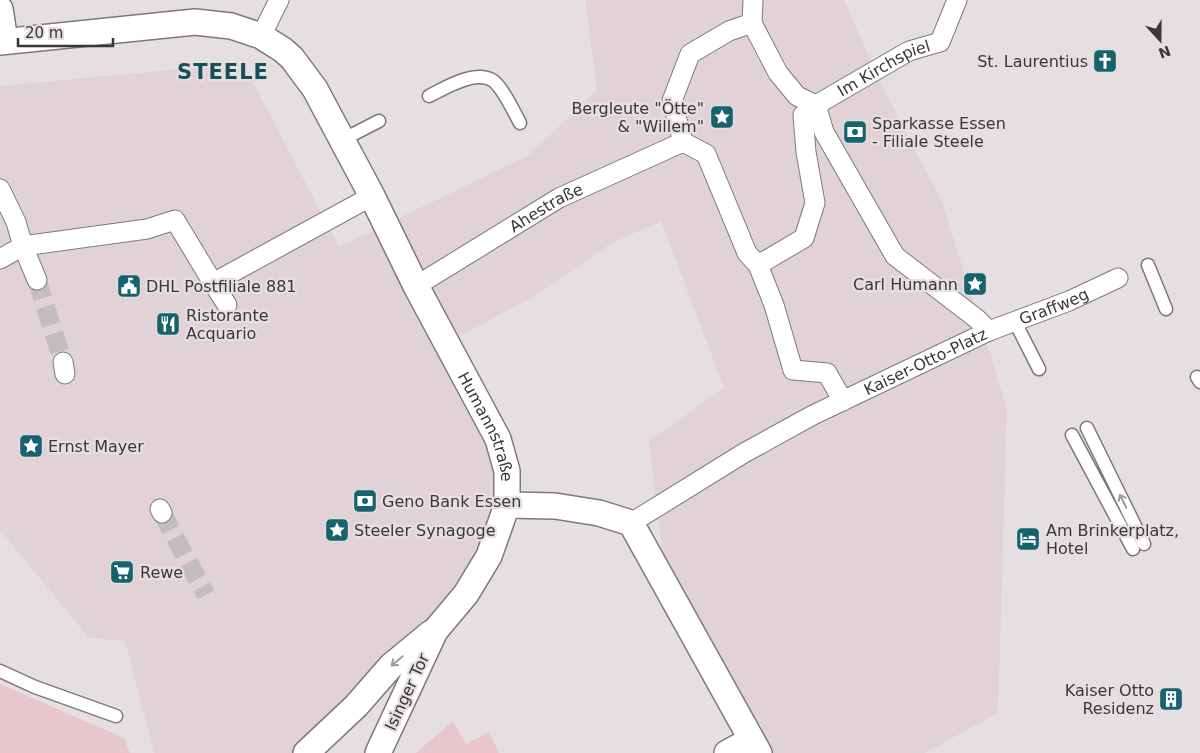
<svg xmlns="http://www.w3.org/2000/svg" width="1200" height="753" viewBox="0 0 1200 753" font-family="'DejaVu Sans',sans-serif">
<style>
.built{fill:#e1d2d6}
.green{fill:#e7c6ce}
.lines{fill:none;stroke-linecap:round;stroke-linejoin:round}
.pedestrian-tunnel{stroke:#c4bdbf;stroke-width:19;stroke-dasharray:19 9;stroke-linecap:butt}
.service-casing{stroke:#7e7879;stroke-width:15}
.pedestrian-casing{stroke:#7e7879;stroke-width:21}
.minor-casing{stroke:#7e7879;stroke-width:28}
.service{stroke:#fff;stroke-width:12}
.pedestrian{stroke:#fff;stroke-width:19}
.minor{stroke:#fff;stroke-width:25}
.oneway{stroke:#9c9b9c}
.labels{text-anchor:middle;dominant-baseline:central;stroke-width:4.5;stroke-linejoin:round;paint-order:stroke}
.poi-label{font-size:16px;fill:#3a3738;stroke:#e6dfe1;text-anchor:start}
.street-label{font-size:16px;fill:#3a3738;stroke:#e6dfe1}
.district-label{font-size:21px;font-weight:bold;letter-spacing:1px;fill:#155059;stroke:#e6dfe1}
</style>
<rect width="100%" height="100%" fill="#e6dfe1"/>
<path class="built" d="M585 0H844L884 90 942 202 1007 408 998 713 925 753H765L665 573 649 441 724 388 661 221 612 243 529 299 441 346 490 441 502 506 461 592 297 753H154L125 641 89 638 0 530V86L243 63 339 247 529 155 597 90Z"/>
<path class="green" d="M0 684 124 738 130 753H0Z
M453 721 466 744 489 732 499 753H416Z"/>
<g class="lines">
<path class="pedestrian-tunnel" d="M37 280 63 362
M162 513 206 595"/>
<defs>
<path id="service" d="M429 96C445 88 474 70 492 80 502 86 514 112 520 123
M342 140 379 121
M1148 265 1166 309
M1015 322 1039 369
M1197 377 1200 382
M1087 428 1144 544
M1072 435 1133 549
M0 671 35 687 116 716"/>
<g id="pedestrian">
<path d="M753 0 752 23 778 73 797 96 816 105 824 132 895 256 977 319 989 331"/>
<path d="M752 23 729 31 690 54 672 101 683 142 706 154 747 253 758 265"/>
<path d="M261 36 279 0"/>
<path d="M0 189 16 222 23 246 37 280"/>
<path d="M0 259 23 246 147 229 175 220 213 283 372 196"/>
<path d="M213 283 227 305"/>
<path id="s1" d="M416 286 559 198 683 142"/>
<path d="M63 362 65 374"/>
<path id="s2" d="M843 401 827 373 793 370 774 305 758 265 804 238 815 203 806 152 803 115 816 105 909 51 940 42 957 0"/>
<path d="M160 509 162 513"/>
<path id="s3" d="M631 523 744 453 813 415 989 331 1069 301 1118 278"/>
</g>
<g id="minor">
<path d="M0 9 5 41"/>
<path id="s4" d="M0 42 195 22 231 26 261 36 283 50 292 58 315 89 372 196 416 286 498 439 507 471V505L489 556 466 594 435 631 378 753"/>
<path d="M507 505 555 506 599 513 631 523 759 753"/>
<path d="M306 753 356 706 391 666 431 633"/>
<path d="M727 753 751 740"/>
</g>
</defs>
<use href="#service" class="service-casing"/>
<use href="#pedestrian" class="pedestrian-casing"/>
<use href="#minor" class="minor-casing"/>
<use href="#service" class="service"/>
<use href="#pedestrian" class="pedestrian"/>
<use href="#minor" class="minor"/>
</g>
<defs><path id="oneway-shaft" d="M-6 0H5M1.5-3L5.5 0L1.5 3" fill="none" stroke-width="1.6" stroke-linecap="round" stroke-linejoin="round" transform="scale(1.25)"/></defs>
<g class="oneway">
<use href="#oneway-shaft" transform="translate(1123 501) rotate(-116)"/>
<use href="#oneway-shaft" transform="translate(397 661) rotate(140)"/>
</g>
<defs>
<symbol id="church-square" viewBox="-11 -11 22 22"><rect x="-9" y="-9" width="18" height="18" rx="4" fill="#16626d" stroke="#e6dfe1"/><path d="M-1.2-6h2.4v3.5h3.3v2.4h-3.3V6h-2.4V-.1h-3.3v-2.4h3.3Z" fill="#fff"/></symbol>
<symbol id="sight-square" viewBox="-11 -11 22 22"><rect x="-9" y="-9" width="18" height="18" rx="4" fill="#16626d" stroke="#e6dfe1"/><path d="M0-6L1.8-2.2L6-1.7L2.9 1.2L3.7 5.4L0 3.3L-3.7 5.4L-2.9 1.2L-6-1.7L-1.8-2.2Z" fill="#fff"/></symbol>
<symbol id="bank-square" viewBox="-11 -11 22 22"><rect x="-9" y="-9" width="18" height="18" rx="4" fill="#16626d" stroke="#e6dfe1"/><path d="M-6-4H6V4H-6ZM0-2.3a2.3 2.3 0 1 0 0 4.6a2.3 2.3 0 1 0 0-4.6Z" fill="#fff"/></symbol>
<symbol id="civic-square" viewBox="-11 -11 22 22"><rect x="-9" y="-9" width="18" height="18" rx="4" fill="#16626d" stroke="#e6dfe1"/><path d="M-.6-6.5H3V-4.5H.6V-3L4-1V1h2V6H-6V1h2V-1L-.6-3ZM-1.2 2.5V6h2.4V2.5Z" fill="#fff"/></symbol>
<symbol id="restaurant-square" viewBox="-11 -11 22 22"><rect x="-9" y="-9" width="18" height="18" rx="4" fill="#16626d" stroke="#e6dfe1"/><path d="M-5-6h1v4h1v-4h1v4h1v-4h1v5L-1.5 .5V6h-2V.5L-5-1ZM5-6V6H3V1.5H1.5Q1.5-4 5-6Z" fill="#fff"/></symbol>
<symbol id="hotel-square" viewBox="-11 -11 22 22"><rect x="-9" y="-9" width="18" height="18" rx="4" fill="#16626d" stroke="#e6dfe1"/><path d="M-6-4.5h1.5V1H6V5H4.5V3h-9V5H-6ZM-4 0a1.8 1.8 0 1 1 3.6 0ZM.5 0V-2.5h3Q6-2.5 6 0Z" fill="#fff"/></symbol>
<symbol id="supermarket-square" viewBox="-11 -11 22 22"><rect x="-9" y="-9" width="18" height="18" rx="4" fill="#16626d" stroke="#e6dfe1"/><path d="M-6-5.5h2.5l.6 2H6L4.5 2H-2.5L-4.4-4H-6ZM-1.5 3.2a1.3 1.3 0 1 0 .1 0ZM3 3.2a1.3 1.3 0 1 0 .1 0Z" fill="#fff"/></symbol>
<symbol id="building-square" viewBox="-11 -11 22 22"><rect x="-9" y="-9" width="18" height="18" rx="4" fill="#16626d" stroke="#e6dfe1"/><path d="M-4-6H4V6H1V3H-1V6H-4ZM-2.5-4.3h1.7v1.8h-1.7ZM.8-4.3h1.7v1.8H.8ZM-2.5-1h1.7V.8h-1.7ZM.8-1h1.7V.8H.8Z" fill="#fff"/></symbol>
</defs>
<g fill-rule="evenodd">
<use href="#church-square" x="1091" y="47" width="28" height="28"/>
<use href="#sight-square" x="708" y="103" width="28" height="28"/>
<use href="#bank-square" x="841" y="118" width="28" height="28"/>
<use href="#sight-square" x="961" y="270" width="28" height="28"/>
<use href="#civic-square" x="115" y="272" width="28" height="28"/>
<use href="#restaurant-square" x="154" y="310" width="28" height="28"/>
<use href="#sight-square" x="17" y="432" width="28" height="28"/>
<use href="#bank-square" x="351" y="487" width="28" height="28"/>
<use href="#sight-square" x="323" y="516" width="28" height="28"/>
<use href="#hotel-square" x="1014" y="525" width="28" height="28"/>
<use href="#supermarket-square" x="108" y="558" width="28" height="28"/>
<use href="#building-square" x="1157" y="685" width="28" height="28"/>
</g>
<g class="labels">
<g class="poi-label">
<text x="1088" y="61" text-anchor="end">St. Laurentius</text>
<text x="704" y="108" text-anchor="end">Bergleute "Ötte"<tspan x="704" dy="18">&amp; "Willem"</tspan></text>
<text x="872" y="123">Sparkasse Essen<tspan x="872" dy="18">- Filiale Steele</tspan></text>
<text x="958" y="284" text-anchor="end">Carl Humann</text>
<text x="146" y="286">DHL Postfiliale 881</text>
<text x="186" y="315">Ristorante<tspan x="186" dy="18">Acquario</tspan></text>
<text x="48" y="446">Ernst Mayer</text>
<text x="382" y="501">Geno Bank Essen</text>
<text x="354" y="530">Steeler Synagoge</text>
<text x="1046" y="530">Am Brinkerplatz,<tspan x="1046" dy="18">Hotel</tspan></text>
<text x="140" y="572">Rewe</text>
<text x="1154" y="690" text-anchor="end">Kaiser Otto<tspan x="1154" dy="18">Residenz</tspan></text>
</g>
<g class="street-label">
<text stroke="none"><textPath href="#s2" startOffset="450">Im Kirchspiel</textPath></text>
<text stroke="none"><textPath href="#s1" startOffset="152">Ahestraße</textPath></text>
<text stroke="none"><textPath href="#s3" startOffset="476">Graffweg</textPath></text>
<text stroke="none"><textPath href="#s3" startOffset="336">Kaiser-Otto-Platz</textPath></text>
<text stroke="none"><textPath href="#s4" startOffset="720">Humannstraße</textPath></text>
<text transform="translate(407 692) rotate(-65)">Isinger Tor</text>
</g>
<g class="district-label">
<text x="223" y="72">STEELE</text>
</g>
</g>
<g transform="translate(1160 40) rotate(159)" stroke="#e6dfe1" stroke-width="4" paint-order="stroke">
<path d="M0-4L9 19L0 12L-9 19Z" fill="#3a3738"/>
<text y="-8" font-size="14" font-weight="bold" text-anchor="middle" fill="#3a3738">N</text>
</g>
<path d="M18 38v8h95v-8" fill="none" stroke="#3a3738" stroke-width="2.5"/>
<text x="25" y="38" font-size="15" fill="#3a3738" stroke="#e6dfe1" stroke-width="4" paint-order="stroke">20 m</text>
</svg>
